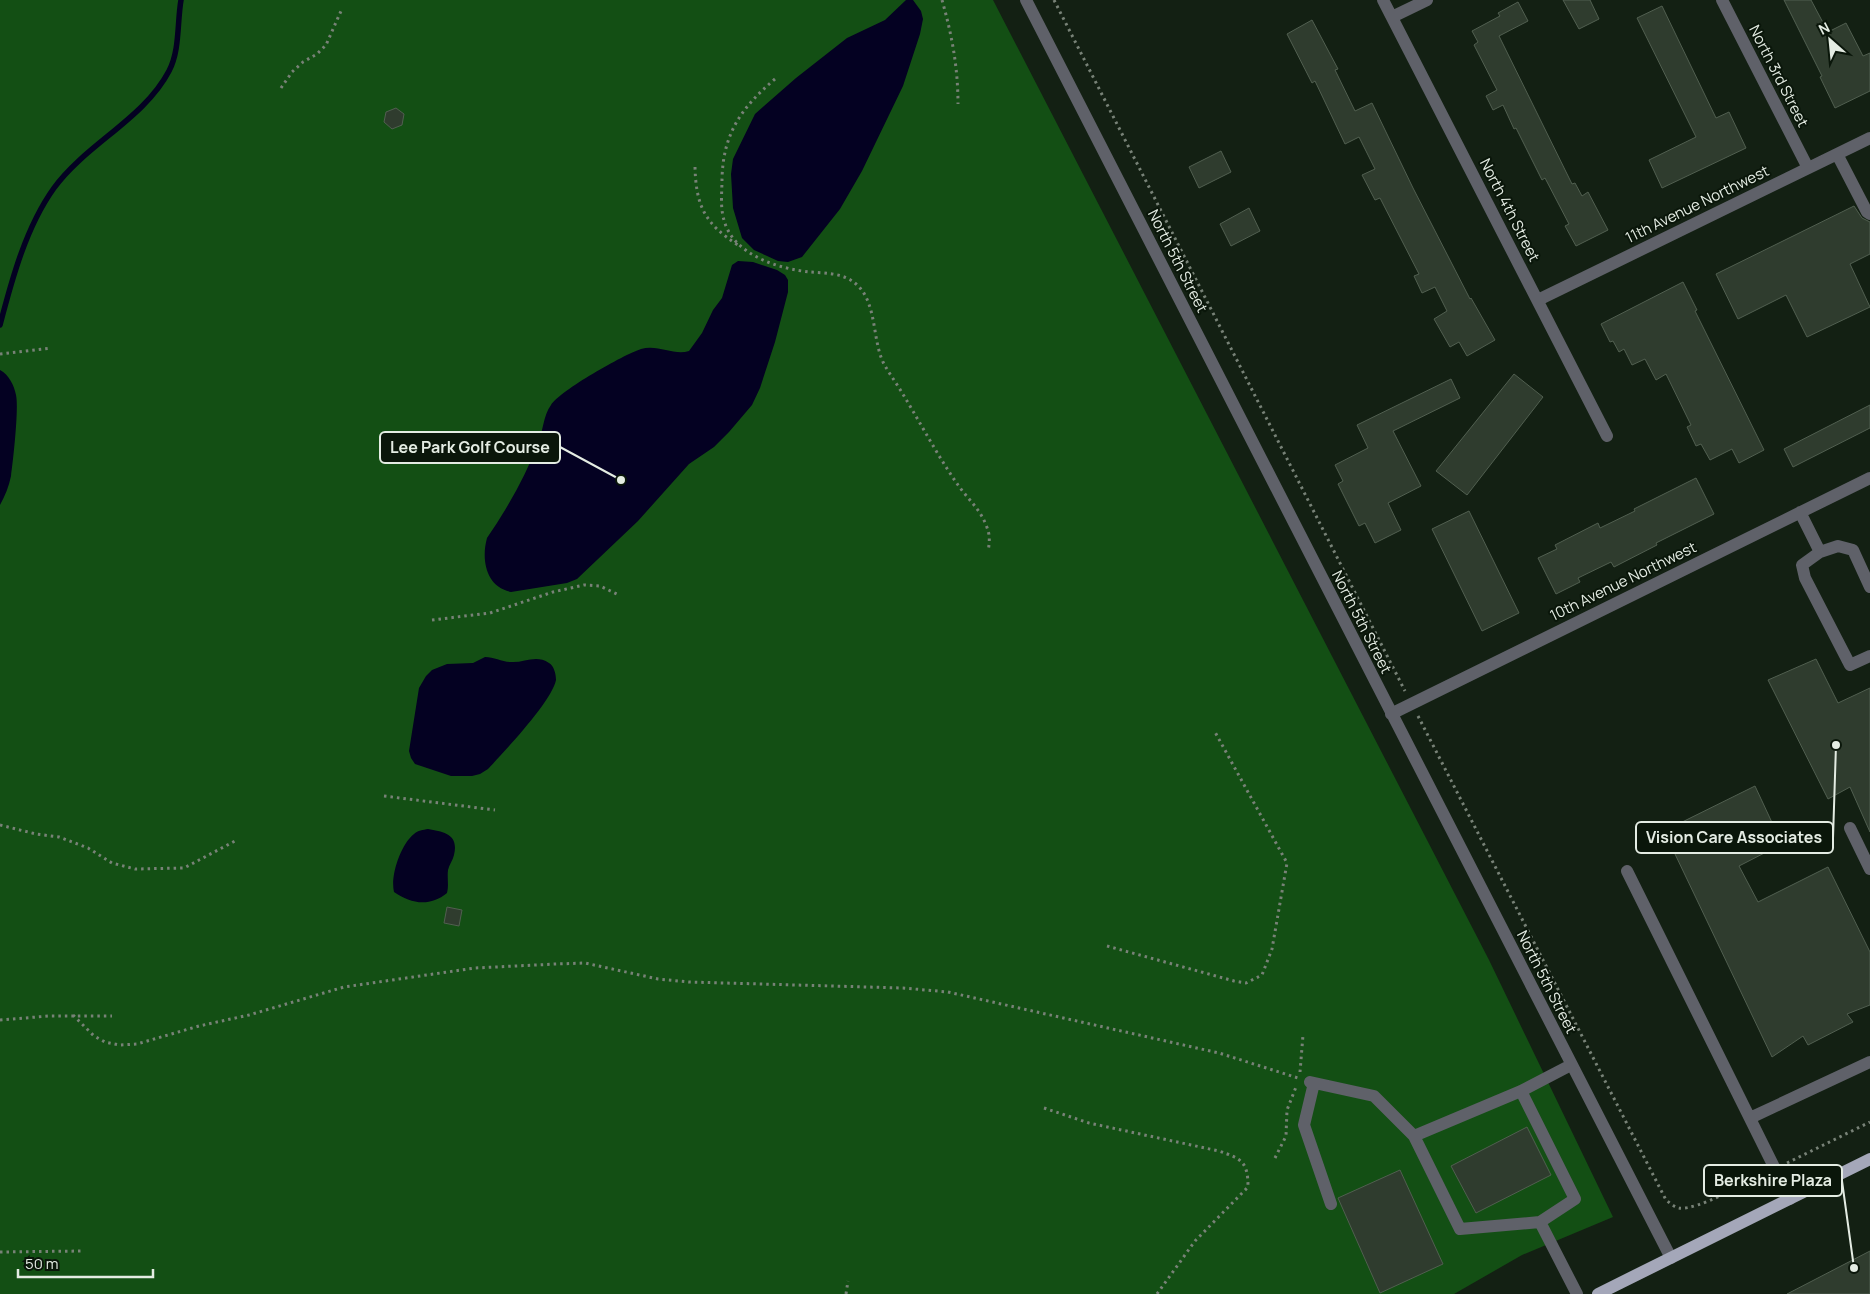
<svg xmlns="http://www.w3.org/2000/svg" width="1870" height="1294" viewBox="0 0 1870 1294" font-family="Manrope,sans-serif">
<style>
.green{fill:#134f14}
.water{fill:#040122}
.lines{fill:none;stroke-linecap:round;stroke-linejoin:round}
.stream{stroke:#040122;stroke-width:5.5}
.building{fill:#2f3c2e;stroke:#515f50}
.path{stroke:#788277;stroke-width:3;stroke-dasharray:2.5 4;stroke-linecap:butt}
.minor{stroke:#5f6169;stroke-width:12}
.major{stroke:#a4a7b9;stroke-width:12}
.labels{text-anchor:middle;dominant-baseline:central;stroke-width:4;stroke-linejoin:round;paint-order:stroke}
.street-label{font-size:15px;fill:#e4ece3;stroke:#0a160a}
.leader{fill:none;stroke:#e4ece3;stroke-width:2}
.callout-dot{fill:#e4ece3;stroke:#0a160a;stroke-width:2}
.callout{fill:#0a160a;stroke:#e4ece3;stroke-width:2}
.callout-label{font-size:16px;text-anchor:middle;font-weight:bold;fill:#e4ece3}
</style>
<rect width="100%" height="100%" fill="#132013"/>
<path class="green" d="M0 0H993L1489 960 1613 1217 1522 1255 1454 1294H0Z"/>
<path class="water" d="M906 0H913L921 11 923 19 920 34 903 86 862 171 840 209 802 257 788 262 778 261 754 250 742 238 733 208 731 174 733 159 755 114 796 78 847 38 885 20Z
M738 261 753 262 777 270 785 275 788 280V292L775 342 760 388 752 405 729 432 714 447 689 464 638 521 577 579 567 583 511 592C486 587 481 560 487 538 507 509 525 477 538 444 543 432 543 416 551 405 561 390 623 355 641 349 658 344 674 356 689 351L702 333 713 310 722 298 732 265Z
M0 370C9 375 14 385 16 395 19 408 13 462 11 476 9 486 5 496 0 505Z
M485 657C494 657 502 662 511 662 524 663 536 654 549 663 554 666 556 674 556 680 552 701 504 752 488 769L480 774 472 776H451L415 764 411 758 409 751 419 688 426 676 432 670 447 664 473 663Z
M428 829C444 832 459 834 454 855 453 860 449 865 448 870 447 878 449 885 447 893 430 907 411 904 394 892 390 876 401 844 414 834 418 830 423 830 428 829Z"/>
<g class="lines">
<path class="stream" d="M0 325C12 279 26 227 54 188 86 144 144 119 169 71 180 50 177 23 181 0"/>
</g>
<path class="building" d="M1563 0H1590L1599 19 1579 29Z
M1784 0H1811L1828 32 1846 23 1863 56 1870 53V91L1835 108 1820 77 1822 76Z
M1518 2 1528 21 1499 36 1572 184 1575 183 1582 196 1588 192 1608 230 1576 246 1565 226 1569 224 1545 178 1542 180 1516 128 1514 129 1503 105 1493 110 1486 96 1497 90 1474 45 1478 42 1472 31 1500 16 1498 13Z
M1662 6 1716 118 1729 112 1746 148 1662 188 1649 160 1696 137 1637 18Z
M1312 20 1338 69 1335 70 1355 111 1372 103 1413 188 1470 299 1471 298 1495 340 1467 356 1459 342 1450 347 1434 319 1447 311 1435 287 1422 293 1414 276 1419 274 1380 198 1375 200 1362 175 1375 169 1359 137 1345 144 1315 81 1312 83 1287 34Z
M396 108 404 114 402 125 392 129 384 122 386 112Z
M1221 151 1231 172 1199 188 1189 167Z
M1854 206 1862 218 1870 222V254L1850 264 1870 307 1807 337 1786 295 1738 319 1716 274Z
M1249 208 1260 231 1231 246 1220 224Z
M1683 282 1697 310 1695 311 1764 450 1739 463 1732 449 1710 460 1701 444 1696 446 1687 427 1691 425 1666 374 1656 380 1645 359 1632 365 1624 349 1619 352 1613 341 1610 342 1601 324Z
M1514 374 1543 397 1467 495 1436 471Z
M1451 379 1460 398 1393 431 1421 486 1388 503 1401 530 1375 543 1365 523 1359 526 1338 484 1343 481 1335 465 1368 448 1357 425Z
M1870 405V428L1793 467 1784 449Z
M1696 478 1714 514 1656 543 1657 545 1614 567 1611 562 1578 578 1580 582 1556 594 1538 558 1557 549 1555 545 1598 523 1600 528 1635 511 1634 509Z
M1469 511 1519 613 1482 631 1432 529Z
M1816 659 1838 703 1870 688V832L1850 787 1828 799 1768 680Z
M1755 786 1782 844 1739 866 1758 902 1828 867 1870 952V1005L1847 1014 1853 1022 1808 1045 1803 1036 1772 1057 1664 831Z
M447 907 462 910 459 926 444 923Z
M1527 1127 1551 1175 1476 1213 1451 1166Z
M1400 1170 1443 1264 1380 1293 1338 1198Z
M1870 1251V1294H1787Z"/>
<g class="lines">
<path class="path" d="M942 0C952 35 958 68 958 104
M1054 0 1405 691
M775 79C742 107 723 133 722 179 722 192 720 207 724 220 733 255 779 269 810 272 825 273 844 273 856 284 877 302 872 338 883 362 888 372 895 381 901 391 920 422 937 455 958 485 967 498 980 509 986 525 990 534 990 541 988 551
M281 88 292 72 303 62 317 54 326 45 341 11
M695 167C696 206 705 224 738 245
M0 354 51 348
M432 620 490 613 553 592 584 585 600 586 619 595
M1418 716 1666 1200C1670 1203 1674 1207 1679 1208 1696 1211 1746 1183 1763 1174
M384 796 495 810
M0 825 36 834 59 837 88 848 112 863 135 869 184 868 235 841
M1107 946 1234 981 1246 983 1262 975 1272 949 1287 863 1215 732
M73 1015 94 1036 105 1042 119 1045 137 1044 199 1026 249 1015 344 987 475 968 556 964 585 963 658 979 689 982 903 988 948 992 1219 1053 1298 1078
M0 1020 49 1016H112
M1300 1072 1303 1035
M1044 1108 1089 1123 1219 1151C1242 1159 1248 1162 1248 1187L1195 1241 1157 1294
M1275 1158 1286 1136 1287 1110 1296 1087
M1787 1163 1870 1122
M0 1252 83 1251
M846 1294 848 1281"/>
<path class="minor" d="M1026 0 1671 1258
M1383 0 1607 436
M1722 0 1808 168
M1392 17 1427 0
M1837 154 1867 212 1870 214
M1538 300 1870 138
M1800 512 1820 552
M1870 587 1853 550 1838 546 1820 552 1802 565 1805 578 1850 665 1870 656
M1391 714 1870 478
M1850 828 1870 869
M1627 871 1790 1199
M1310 1082 1374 1096 1414 1136
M1314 1083 1304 1125 1331 1204
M1521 1091 1575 1199 1540 1222 1460 1229 1414 1136 1521 1091 1571 1065
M1750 1118 1870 1062
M1540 1222 1577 1294"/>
<path class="major" d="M1598 1294 1870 1159"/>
</g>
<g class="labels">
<g class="street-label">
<text transform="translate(1779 76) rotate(63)">North 3rd Street</text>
<text transform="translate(1697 204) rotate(-26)">11th Avenue Northwest</text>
<text transform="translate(1510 210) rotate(63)">North 4th Street</text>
<text transform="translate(1178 261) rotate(63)">North 5th Street</text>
<text transform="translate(1623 581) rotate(-26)">10th Avenue Northwest</text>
<text transform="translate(1362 622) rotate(63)">North 5th Street</text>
<text transform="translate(1547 982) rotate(63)">North 5th Street</text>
</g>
</g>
<path class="leader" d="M621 480L560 447M1836 745L1833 838M1854 1268L1842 1181"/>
<g class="callout-dot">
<circle cx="621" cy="480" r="5"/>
<circle cx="1836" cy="745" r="5"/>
<circle cx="1854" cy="1268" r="5"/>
</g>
<g class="callout">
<rect x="380" y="432" width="180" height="31" rx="5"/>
<rect x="1636" y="822" width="197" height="31" rx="5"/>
<rect x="1704" y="1165" width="138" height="31" rx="5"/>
</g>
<g class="callout-label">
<text x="470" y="453">Lee Park Golf Course</text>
<text x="1734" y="843">Vision Care Associates</text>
<text x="1773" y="1186">Berkshire Plaza</text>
</g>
<g transform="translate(1830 40) rotate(333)" stroke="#0a160a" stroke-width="4" paint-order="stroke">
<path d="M0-4L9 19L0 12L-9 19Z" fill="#e4ece3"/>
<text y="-8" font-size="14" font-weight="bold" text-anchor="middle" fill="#e4ece3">N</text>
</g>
<path d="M18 1269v8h135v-8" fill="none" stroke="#e4ece3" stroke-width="2.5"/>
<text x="25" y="1269" font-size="15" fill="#e4ece3" stroke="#0a160a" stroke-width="4" paint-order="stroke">50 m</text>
</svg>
